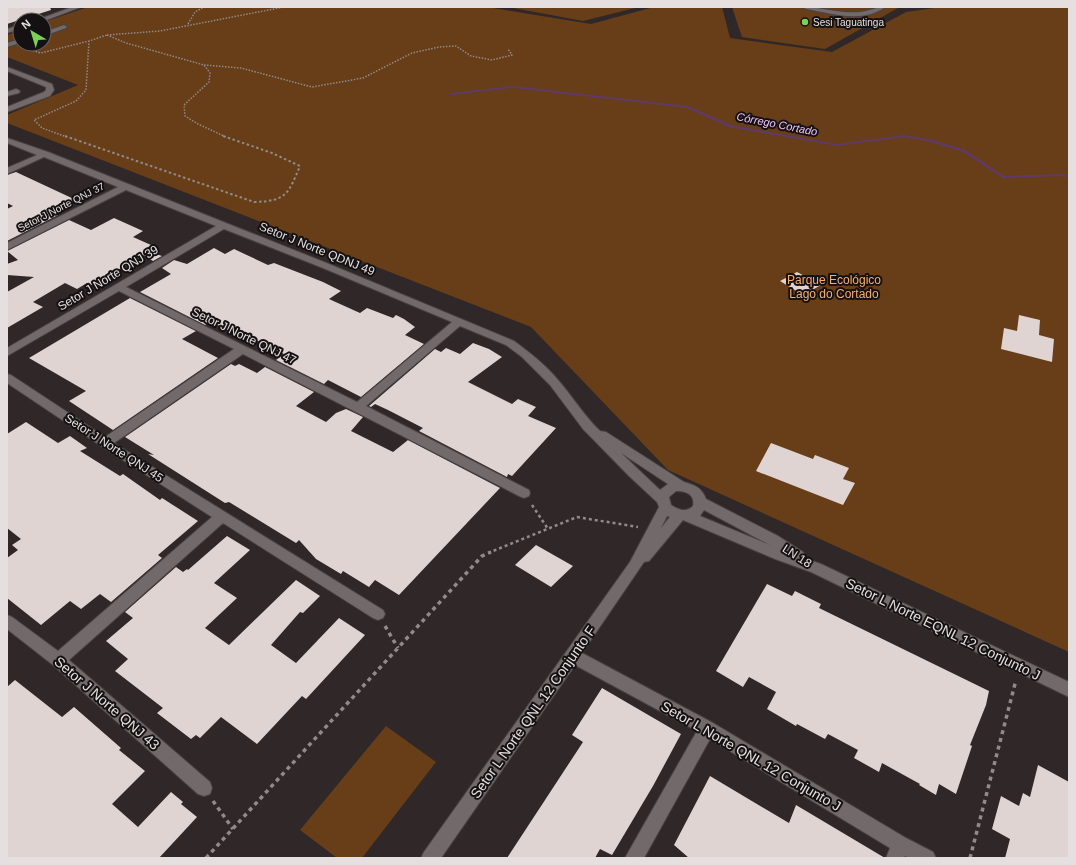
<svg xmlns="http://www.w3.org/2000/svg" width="1076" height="865" viewBox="0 0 1076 865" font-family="Arial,sans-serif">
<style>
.green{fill:#673e17}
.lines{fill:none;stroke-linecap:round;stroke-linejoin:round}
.stream{fill:#5f3a69;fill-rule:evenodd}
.building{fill:#dfd4d1}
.minor-casing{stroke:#484243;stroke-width:2}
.path-far3{stroke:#918a8b;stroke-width:1.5;stroke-dasharray:1.5 1.5;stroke-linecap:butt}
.path-far2{stroke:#918a8b;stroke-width:2;stroke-dasharray:2.5 2.5;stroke-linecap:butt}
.path-far1{stroke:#918a8b;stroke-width:2.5;stroke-dasharray:3 3;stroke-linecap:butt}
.path{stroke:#918a8b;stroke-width:3.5;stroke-dasharray:4 4;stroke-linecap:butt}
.minor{fill:#72696a;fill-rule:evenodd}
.poi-dot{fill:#7bd155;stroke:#151112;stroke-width:1.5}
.labels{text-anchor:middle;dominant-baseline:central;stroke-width:4;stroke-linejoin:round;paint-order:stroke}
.far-poi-label{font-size:10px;fill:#e5dfe0;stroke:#151112;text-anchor:start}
.far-street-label{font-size:10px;fill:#e5dfe0;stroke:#151112}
.far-water-label{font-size:11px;font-style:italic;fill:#efc1fc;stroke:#151112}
.street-label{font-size:12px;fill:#e5dfe0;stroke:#151112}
.park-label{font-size:12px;fill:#f7ae6e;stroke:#151112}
.near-street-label{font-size:14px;fill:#e5dfe0;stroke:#151112}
</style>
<rect width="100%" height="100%" fill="#2f2728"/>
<path class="green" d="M88 7H495L493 8 591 24 654 7H722L730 38 832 52 906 12 941 7H1069V652L668 470 531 327 7 123V115L78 85 7 57V35L20 31V44H44V22Z
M508 7H639L583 21Z
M732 7H904L898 8 825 49 742 37Z
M386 726 436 762 362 858H337L300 830Z"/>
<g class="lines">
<path class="stream" d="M513 86 688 106 731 125 837 144 904 135 933 140 965 150 1004 176 1063 174 1069 176V178L1063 176 1003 178 963 152 931 142 904 137 837 146 729 127 687 108 513 88 451 95 449 94 451 93Z"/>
</g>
<path class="building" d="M7 7H50L51 10 7 24Z
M16 172 76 200 58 209 63 211 56 214 58 215 7 241V209L13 206 7 203V175Z
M114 218 143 231 133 237 151 245 144 250 162 256 153 261 144 255 92 285 87 283 77 289 65 283 33 302 43 307 7 328V292L34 277 7 275V264L18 260 7 251 69 220 91 230Z
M214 248 225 254 234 249 268 265 274 263 323 282 341 291 329 299 360 313 367 308 393 318 396 315 404 319 415 327 405 335 424 344 361 397 328 380 324 384 276 360 284 354 242 333 238 335 210 321 205 325 140 292 171 274 162 268 174 260 187 264Z
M797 272 821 285 803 295 780 281Z
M130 298 196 331 182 339 218 358 113 430 69 401 86 391 29 358Z
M1019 315 1040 320 1039 335 1054 339 1052 362 1001 349 1004 328 1017 331Z
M473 343 489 349 502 357 468 382 512 404 518 399 536 407 528 416 556 428 512 476 508 474 507 477 419 431 423 428 388 410 375 404 371 407 369 406 435 349 441 352 446 348 460 354Z
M231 364 235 366 239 364 257 373 265 367 314 392 296 406 326 422 336 413 346 409 363 417 351 431 393 452 408 440 500 488 399 595 375 580 369 587 343 571 341 574 316 559 299 540 296 543 229 502 225 503 148 454 154 455 125 437Z
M26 422 58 443 70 436 87 448 80 451 120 476 123 474 160 500 162 498 198 521 158 555 162 558 111 602 100 594 81 609 70 601 41 625 7 598V558L18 550 12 545 21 539 7 528V434Z
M771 443 813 459 815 455 849 468 843 479 855 483 843 505 756 471Z
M227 536 250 550 214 583 237 598 205 628 229 645 296 580 320 596 303 613 300 612 271 645 296 663 339 618 365 635 306 699 302 696 257 744 221 717 200 738 196 735 191 739 157 713 163 708 115 671 128 659 106 641 133 618 125 612 176 567 183 572 187 569 188 570Z
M536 545 573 566 551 587 515 565Z
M767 584 792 596 795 591 821 604 819 608 989 691 986 705 970 745 972 746 956 794 939 784 936 795 919 785 920 784 882 763 879 772 854 758 858 750 828 734 825 739 797 724 796 726 767 709 776 692 749 677 743 687 716 671Z
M15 680 62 717 74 707 121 748 119 750 145 771 112 804 138 827 171 792 183 802 181 804 197 817 159 858H7V687Z
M602 688 681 734 653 786 612 855 600 849 595 858H507L583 742 572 735Z
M1038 765 1069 782V858H1005L1010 839 992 829 1001 796 1019 806 1023 793 1030 797Z
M710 776 789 823 796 805 885 858H689L674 845Z"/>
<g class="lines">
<defs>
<path id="minor" d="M72 7H81L44 21 37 20Z
M803 7C822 7 841 14 860 12 869 11 876 7 885 7 863 24 830 13 806 9Z
M20 25V29L7 33V29Z
M64 25 67 27 66 28 44 36V32Z
M20 39V43L7 47V43Z
M7 67 52 84 54 90 50 96 7 112V107L44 92 46 90V87L7 71Z
M16 89 20 91 19 93 7 96V92Z
M7 138 48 152 329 264 514 341C529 352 546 365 558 380 573 397 584 416 600 431L606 432 684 482C695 485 702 488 706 499L778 536 803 552 805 556 804 558 821 564 1069 682V697L811 572 775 559 683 520 649 561 644 562 582 653 713 723 906 838 933 852 936 858H909L905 856 904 858H886L890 848 710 739 644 858H625L697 731 575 665 441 858H421L424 852 630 562 659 507 657 502 629 476 583 429 550 385 522 357 506 345 460 326 366 406 529 490 530 493 529 496 524 498 519 496 243 354 114 443 383 610 385 614 383 618 378 620 373 618 223 523 69 660 210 782 212 788 210 794 204 796 198 794 53 665 7 629V615L12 617 58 651 212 517 101 446 7 383V374L11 375 105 437 234 349 119 291 7 356V348L216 226 126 190 7 250V243L118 187 44 157 7 174V168L37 155 7 143ZM224 229 323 268 452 322 357 402 126 287ZM621 453 668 484 660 490ZM676 491C686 491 695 494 693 506 686 513 679 510 671 505L669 497ZM704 510 768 544 770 545 700 516ZM667 516 670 517 661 528Z"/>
</defs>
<use href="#minor" class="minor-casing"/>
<path class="path-far3" d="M188 24 195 12 204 7
M107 35 126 43 204 65 210 73 209 82 184 105 185 116 198 124 226 137
M107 35 160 31 284 7
M27 49 41 53 89 41
M204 65 241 68 312 87 363 78 412 53 439 47 456 46 471 56 492 60 512 55 508 49
M67 137 42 128 34 120 76 101 86 90 89 41 107 35"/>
<path class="path-far2" d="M65 136 254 202C287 201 288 194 300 166L272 153 223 136"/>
<path class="path-far1" d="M532 505 548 529
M488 553 577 517 638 527"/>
<path class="path" d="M385 626 398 648
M213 801 233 829
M206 858 482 556 491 552
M970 858 1016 680"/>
<use href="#minor" class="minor"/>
</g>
<circle class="poi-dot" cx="805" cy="22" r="4"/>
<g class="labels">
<g class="far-poi-label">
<text x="813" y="22">Sesi Taguatinga</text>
</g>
<g class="far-street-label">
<text transform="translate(61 207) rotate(-27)">Setor J Norte QNJ 37</text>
</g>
<g class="far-water-label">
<text transform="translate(777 124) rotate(11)">Córrego Cortado</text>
</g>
<g class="street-label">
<text transform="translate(317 249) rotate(22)">Setor J Norte QDNJ 49</text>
<text transform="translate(108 278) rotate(-31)">Setor J Norte QNJ 39</text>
<text transform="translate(244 336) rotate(26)">Setor J Norte QNJ 47</text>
<text transform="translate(114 448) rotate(33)">Setor J Norte QNJ 45</text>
<text transform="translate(797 556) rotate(33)">LN 18</text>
</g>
<g class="park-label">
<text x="834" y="280">Parque Ecológico<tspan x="834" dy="14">Lago do Cortado</tspan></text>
</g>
<g class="near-street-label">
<text transform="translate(943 629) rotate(26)">Setor L Norte EQNL 12 Conjunto J</text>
<text transform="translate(107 703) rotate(41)">Setor J Norte QNJ 43</text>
<text transform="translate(533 712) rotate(-55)">Setor L Norte QNL 12 Conjunto F</text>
<text transform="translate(751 756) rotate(30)">Setor L Norte QNL 12 Conjunto J</text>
</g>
</g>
<rect width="1076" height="865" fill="none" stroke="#e5dfe0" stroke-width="16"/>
<g transform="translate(32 32) rotate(322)"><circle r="19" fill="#151112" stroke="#686364"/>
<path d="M0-3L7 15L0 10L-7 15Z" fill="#7bd155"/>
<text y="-6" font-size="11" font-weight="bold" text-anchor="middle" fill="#e5dfe0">N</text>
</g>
</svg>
